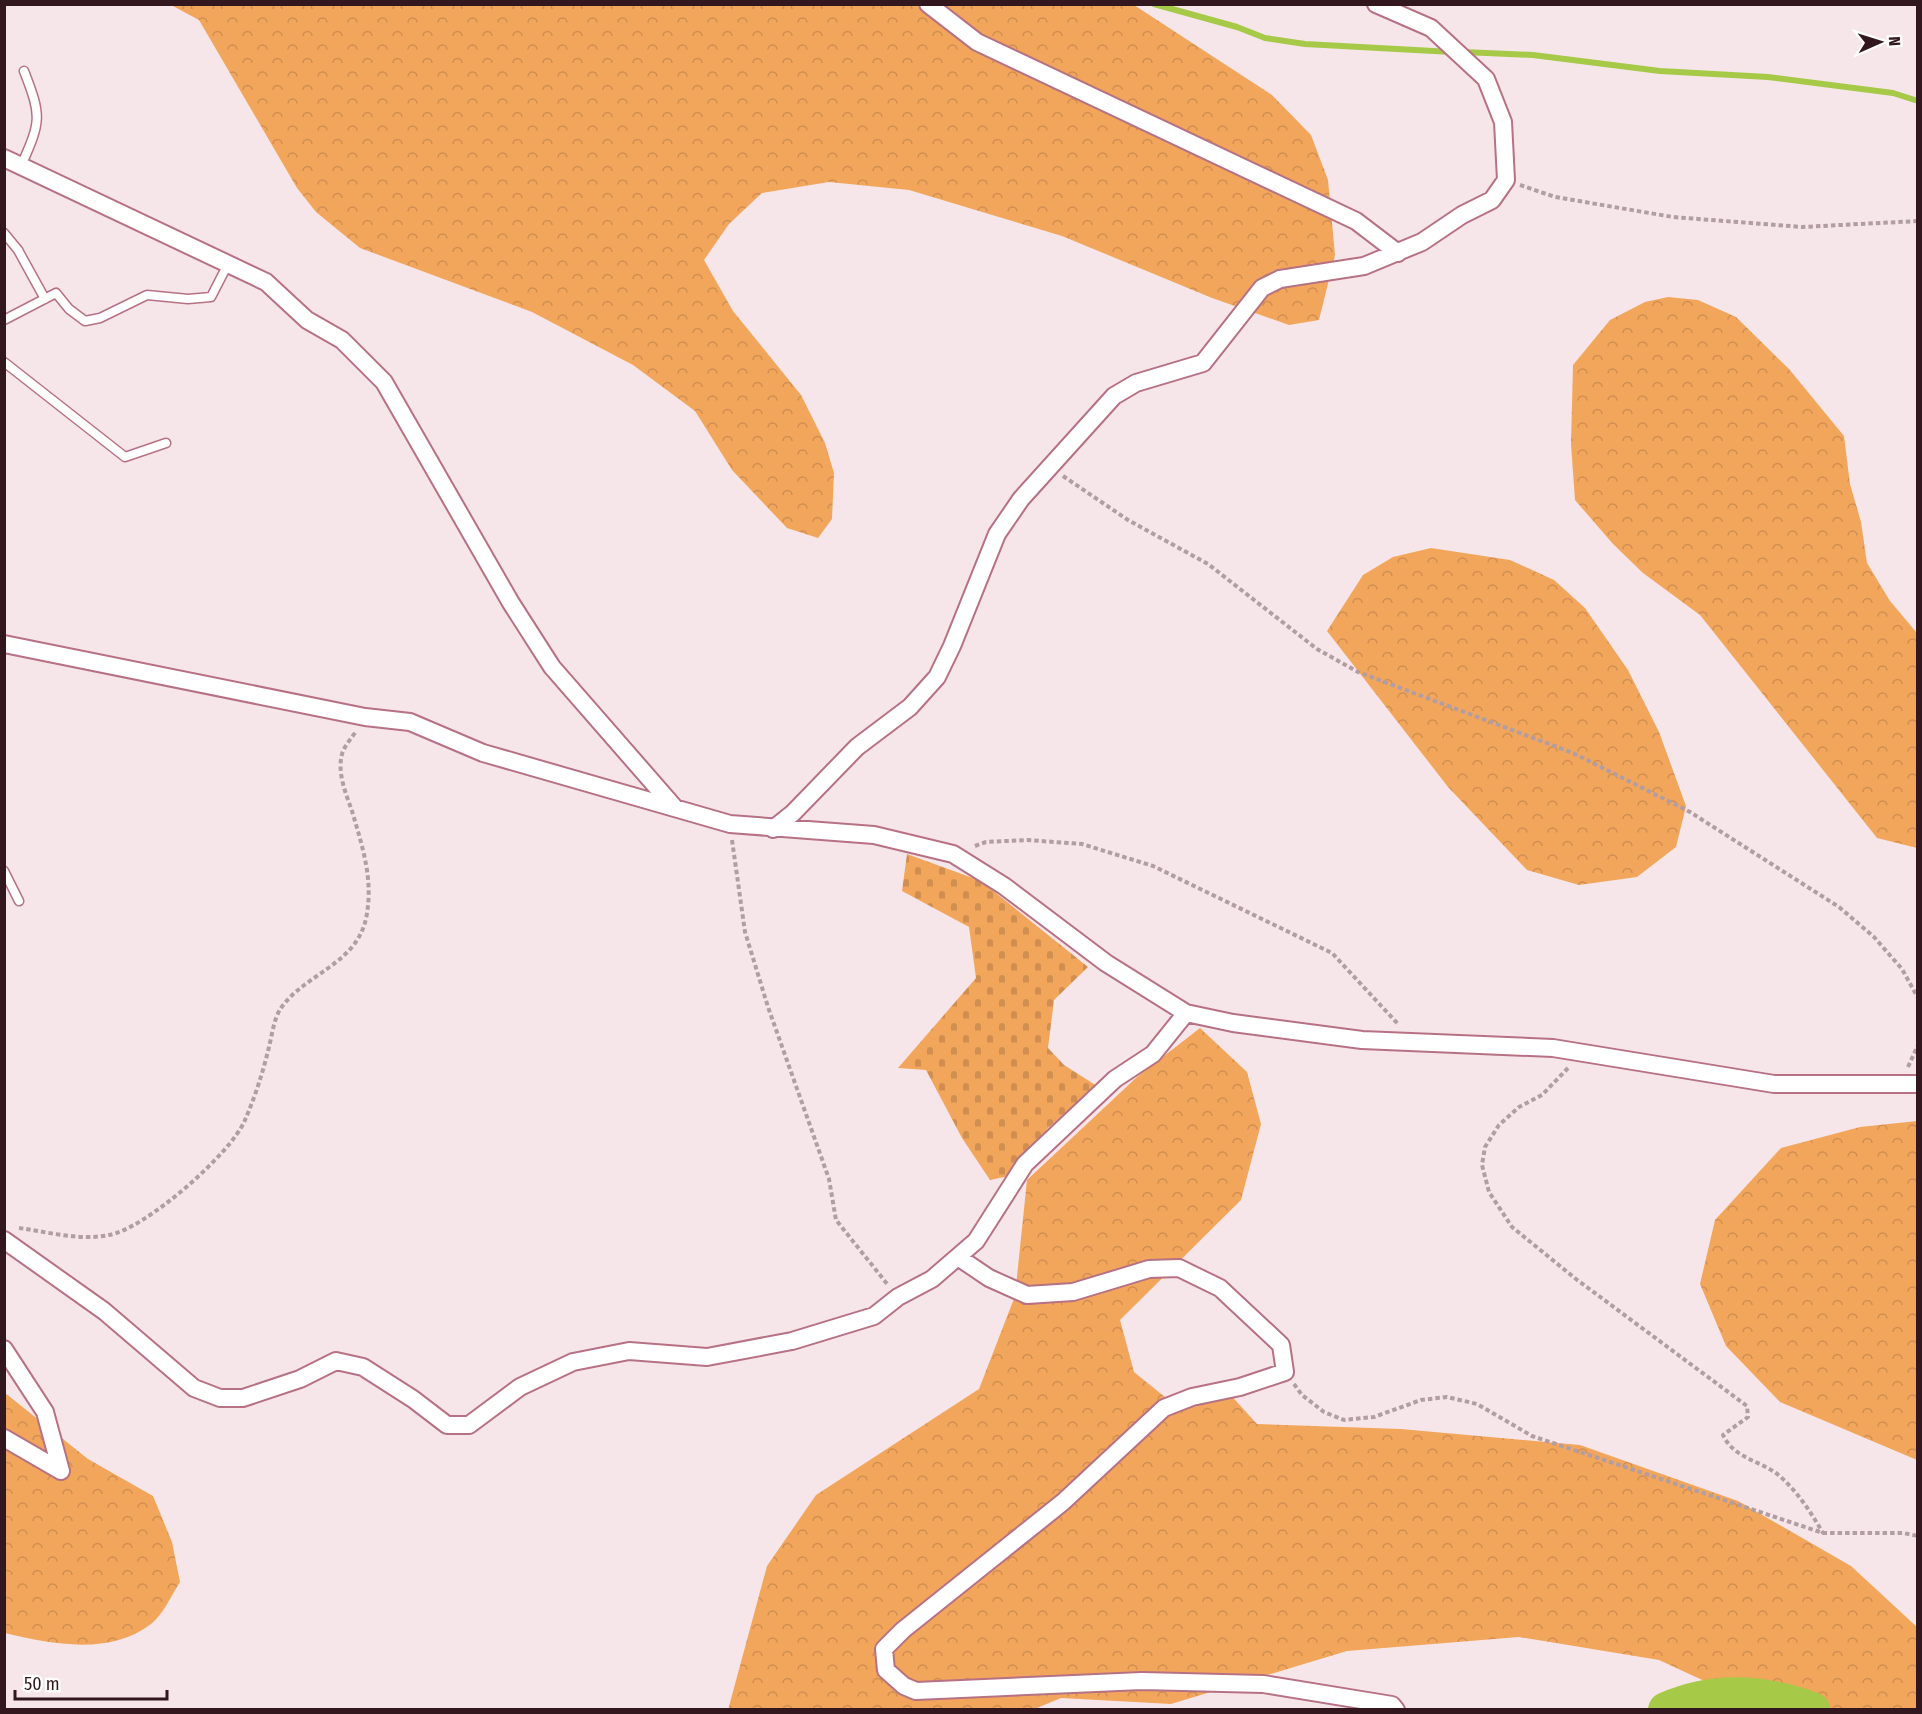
<svg xmlns="http://www.w3.org/2000/svg" width="1922" height="1714" viewBox="0 0 1922 1714" font-family="'Fira Sans Condensed',sans-serif">
<style>
.forest{fill:url(#forest-crowns)}
.cemetery{fill:url(#cemetery-stones)}
.lines{fill:none;stroke-linecap:round;stroke-linejoin:round}
.stream{stroke:#a6c947;stroke-width:6}
.river{stroke:#a6c947;stroke-width:36}
.lane-casing{stroke:#b77184;stroke-width:11}
.street-casing{stroke:#b77184;stroke-width:20}
.path{stroke:#b29da2;stroke-width:4;stroke-dasharray:4.5 3;stroke-linecap:butt}
.lane{stroke:#fff;stroke-width:8}
.street{stroke:#fff;stroke-width:16}
</style>
<defs>
<pattern id="forest-crowns" width="20" height="18" patternUnits="userSpaceOnUse" patternTransform="scale(1.5)"><rect width="20" height="18" fill="#f2a65c"/><path d="M2 6a3 3 0 1 1 6 0M12 15a3 3 0 1 1 6 0" fill="none" stroke="#d08e50"/></pattern>
<pattern id="cemetery-stones" width="16" height="16" patternUnits="userSpaceOnUse" patternTransform="scale(1.5)"><rect width="16" height="16" fill="#f2a65c"/><path d="M2 7V4a2 2 0 0 1 4 0v3zM10 15v-3a2 2 0 0 1 4 0v3z" fill="#d08e50"/></pattern>
</defs>
<rect width="100%" height="100%" fill="#f6e6e9"/>
<path class="forest" d="M171 5H1134L1272 95 1311 135 1328 180 1335 255 1319 320 1289 325 1212 298 1062 236 909 190 829 182 762 193 729 224 704 260 733 311 801 395 825 443 834 473 832 519 818 538 787 528 732 470 695 411 633 365 532 312 360 248 316 212 297 188 199 20Z
M1668 297 1698 300 1736 317 1789 369 1844 436 1850 484 1861 522 1867 563 1890 601 1917 633V848L1877 838 1700 615 1643 573 1613 544 1575 500 1571 444 1573 365 1610 320 1645 302Z
M1431 548 1510 560 1554 580 1585 608 1628 670 1659 732 1686 806 1676 847 1637 877 1579 885 1527 870 1448 787 1327 631 1363 575 1393 557Z
M1200 1028 1247 1072 1261 1124 1241 1200 1120 1320 1134 1372 1181 1410 1227 1391 1257 1424 1401 1429 1580 1445 1738 1501 1851 1566 1917 1627V1709H1765L1659 1660 1519 1637 1347 1651 1171 1704 1061 1698 1032 1710H728L767 1566 816 1495 979 1389 1015 1296 1027 1180 1137 1077Z
M1917 1121H1918L1917 1460 1780 1402 1726 1346 1700 1284 1715 1220 1781 1148 1860 1127Z
M5 1393 88 1459 153 1496 172 1542 180 1582C172 1594 163 1615 151 1624 110 1656 51 1644 5 1633Z"/>
<path class="cemetery" d="M907 854 981 881 1088 967 1054 1000 1048 1048 1064 1065 1097 1086 1048 1128 1009 1176 990 1180 962 1138 926 1070 898 1068 976 978 969 927 902 891Z"/>
<g class="lines">
<path class="stream" d="M1154 4 1237 27 1265 38 1305 44 1452 52
M1463 52 1533 55 1660 71 1768 77 1893 93 1918 101"/>
<path class="river" d="M1666 1710C1714 1689 1764 1692 1812 1710"/>
<defs>
<path id="lane" d="M21 166C41 121 42 117 24 71
M4 233 18 250 45 299
M4 320 56 293 69 309 85 321 100 318 147 295 188 299 211 297 228 264
M4 362 125 457 166 443
M4 871 19 901"/>
<path id="street" d="M928 4 977 42 1356 221 1398 253
M4 158 266 282 307 320 342 340 384 382 511 603 552 667 675 808
M4 644 365 717 410 722 483 753 730 824 874 835 953 854 1004 886 1106 963 1186 1013 1233 1023 1362 1040 1553 1048 1774 1084H1918
M773 829 793 813 857 747 910 707 937 677 952 646 997 534 1021 499 1114 396 1136 383 1203 363 1262 288 1280 279 1364 266 1422 242 1462 215 1492 200 1506 180 1503 122 1486 79 1431 28 1376 4
M4 1240 104 1311 194 1388 220 1398H243L300 1379 336 1361 363 1367 413 1399 447 1425H469L520 1387 573 1362 629 1351 707 1357 792 1341 874 1316 898 1297 932 1279 976 1241 1025 1164 1115 1079 1153 1054 1186 1013
M958 1257 989 1278 1027 1295 1073 1292 1149 1269 1179 1268 1220 1288 1281 1345 1285 1372 1240 1387 1192 1397 1164 1408 1063 1502 903 1630 884 1649 886 1670 904 1686 916 1691 1142 1681 1263 1684 1392 1705 1396 1710
M4 1349 45 1412 61 1471 4 1438"/>
</defs>
<use href="#lane" class="lane-casing"/>
<use href="#street" class="street-casing"/>
<path class="path" d="M1520 185 1555 197 1673 217 1802 227 1918 221
M1063 476 1128 520 1208 564 1317 649 1358 672 1573 753 1690 812 1839 907 1874 937 1902 969 1918 998
M732 840 745 932 768 1007 829 1179 836 1220 888 1285
M975 846 986 842 1027 840 1082 844 1153 866 1332 953 1398 1024
M1908 1067 1918 1045
M1568 1068 1542 1095 1519 1107 1499 1125 1485 1147 1482 1165 1489 1192 1512 1227 1576 1279 1747 1406 1748 1417 1723 1435C1733 1457 1757 1460 1776 1473 1796 1489 1810 1511 1823 1533
M19 1228C48 1232 80 1241 109 1235 145 1229 231 1154 245 1120 255 1097 263 1072 269 1047 272 1035 274 1018 281 1008 305 973 360 964 367 913 373 878 362 845 352 811 346 794 337 773 342 754 344 746 352 738 356 731
M1294 1384 1302 1395 1324 1412 1344 1420 1374 1417 1421 1400 1447 1397 1477 1404 1532 1436 1823 1533H1903L1918 1536"/>
<use href="#lane" class="lane"/>
<use href="#street" class="street"/>
</g>
<rect width="1922" height="1714" fill="none" stroke="#33171f" stroke-width="12"/>
<g transform="translate(1880 42) rotate(87)" stroke="#ffffff" stroke-width="4.5" paint-order="stroke">
<path d="M0-4.5L10 22L0 15L-10 22Z" fill="#33171f"/>
<text y="-9" font-size="16" font-weight="bold" text-anchor="middle" fill="#33171f">N</text>
</g>
<path d="M15 1690v9h152v-9" fill="none" stroke="#33171f" stroke-width="3"/>
<text x="24" y="1690" font-size="18" fill="#33171f" stroke="#ffffff" stroke-width="4.5" paint-order="stroke">50 m</text>
</svg>
